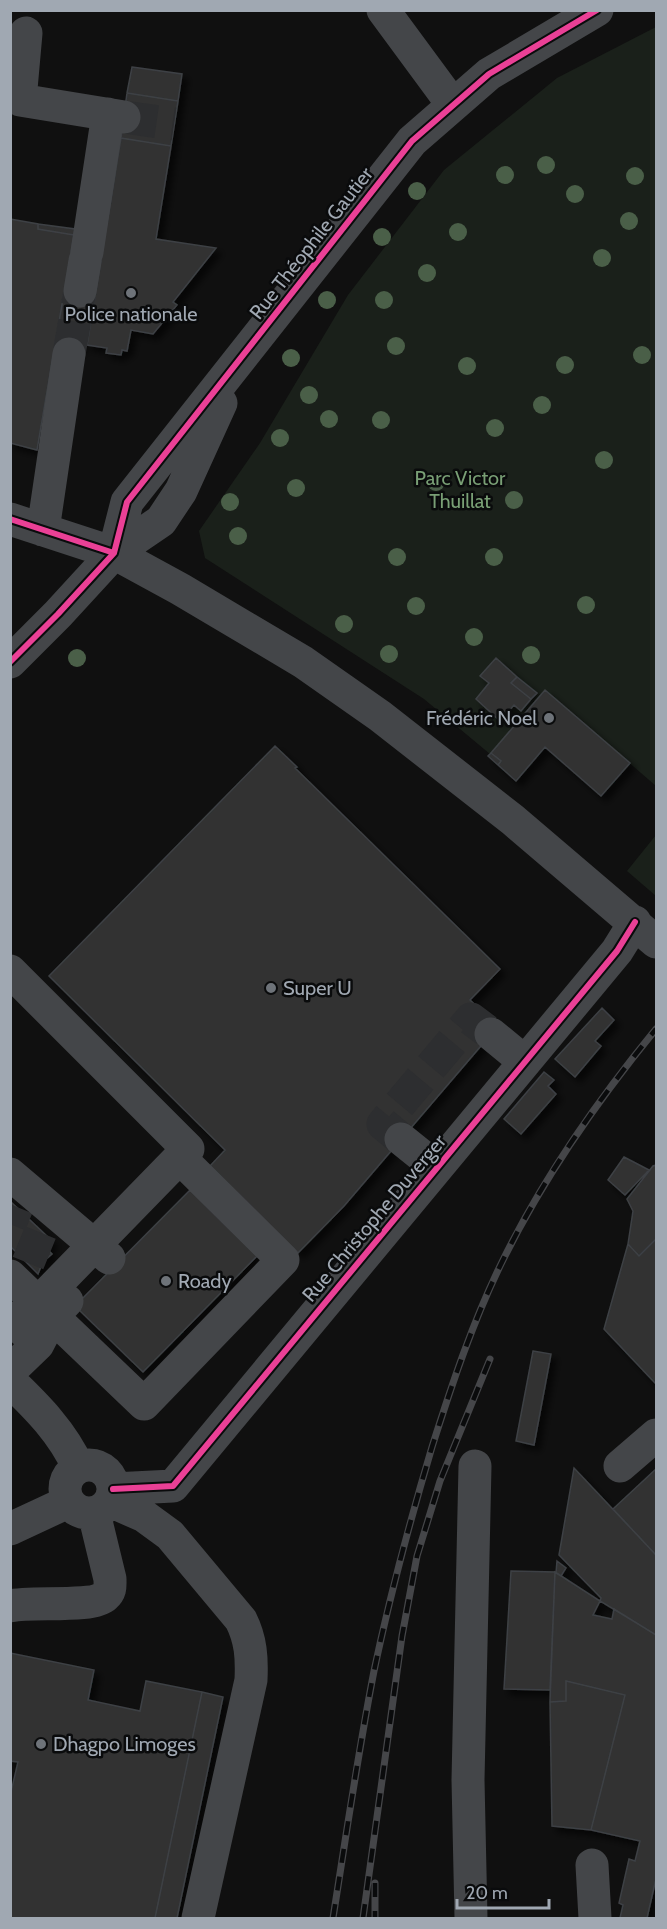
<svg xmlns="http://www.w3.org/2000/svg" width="667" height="1929" viewBox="0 0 667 1929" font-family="Cabin,sans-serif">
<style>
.green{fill:#1a201a}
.building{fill:#303133;stroke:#3e4144;stroke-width:1.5;filter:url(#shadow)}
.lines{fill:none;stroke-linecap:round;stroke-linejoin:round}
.minor-tunnel{stroke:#2d2e30;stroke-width:33;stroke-dasharray:33 16;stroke-linecap:butt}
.minor{stroke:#444649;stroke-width:33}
.rail-casing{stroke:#454649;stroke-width:7}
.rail{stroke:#0a0b0c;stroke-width:4.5;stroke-dasharray:14;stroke-linecap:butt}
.cycleway-casing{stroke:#0a0b0c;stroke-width:10}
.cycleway{stroke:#ea4096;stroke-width:6}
.tree{fill:#4a5f48}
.poi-dot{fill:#6e7379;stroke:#0a0b0c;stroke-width:2}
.labels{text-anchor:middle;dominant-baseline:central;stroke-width:5;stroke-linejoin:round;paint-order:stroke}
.street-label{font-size:20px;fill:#a0a8b2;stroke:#0a0b0c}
.poi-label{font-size:20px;fill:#a0a8b2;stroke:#0a0b0c;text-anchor:start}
.park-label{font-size:20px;fill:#799f75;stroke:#0a0b0c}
</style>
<defs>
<filter id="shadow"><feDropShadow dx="5.5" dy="5.5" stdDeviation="3" flood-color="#0009"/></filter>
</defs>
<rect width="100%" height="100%" fill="#101010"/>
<path class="green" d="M656 27V786L545 690 490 754 424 699 205 558 199 531 260 443 348 295 444 170 557 78Z
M656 835V896L627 871Z"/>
<path class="building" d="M132 67 182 74 178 101 127 93Z
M127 93 178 101 171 146 121 138Z
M121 138 171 146 156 239 216 248 173 302 177 305 153 334 131 330 127 351 122 350 121 355 106 353 107 348 87 345Z
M10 219 38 224V229L74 235 37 450 10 443Z
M38 224 75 229 74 235 38 229Z
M64 292 95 297 89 333 82 332 79 349 63 348 65 329 58 328Z
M496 658 517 677 511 683 531 699 521 711 514 705 500 721 476 699 489 683 480 676Z
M517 677 537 693 531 699 511 683Z
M545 690 630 763 601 796 545 747 516 781 498 765 501 761 491 753Z
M275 746 297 767 295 768 500 969 470 1000 498 1026 344 1206 298 1253 210 1166 225 1150 49 976Z
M491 753 501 761 498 765 488 756Z
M602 1008 614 1020 595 1041 601 1046 575 1077 555 1059Z
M544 1072 554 1080 548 1086 556 1094 521 1134 504 1119Z
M624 1157 649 1170 625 1195 608 1180Z
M656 1165V1239L639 1256 628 1244 633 1211 627 1199 653 1166Z
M190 1190 257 1256 143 1372 75 1306Z
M10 1201 52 1241 48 1250 45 1247 39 1254 44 1259 38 1274 10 1246Z
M656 1239V1382L655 1383 604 1329 628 1244 639 1256Z
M45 1247 52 1254 45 1260 39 1254Z
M533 1351 551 1354 534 1445 516 1441Z
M574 1468 656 1555V1635L600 1601 601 1598 559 1555Z
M656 1469V1555L613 1509Z
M557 1561 566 1568 561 1576 556 1573Z
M511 1571 555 1572 550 1690 504 1689Z
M555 1572 600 1601 593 1615 612 1619 614 1609 656 1635V1879L647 1918H620L623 1905 619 1903 629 1859 635 1861 640 1841 591 1830 625 1695 566 1681V1701L550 1702Z
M10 1653 94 1670 88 1700 140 1711 146 1681 202 1692 155 1918H10V1796L18 1762 10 1761Z
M566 1681 625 1695 591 1830 552 1826 550 1702 566 1701Z
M202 1692 223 1697 177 1918H155Z"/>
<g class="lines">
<path class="minor-tunnel" d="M124 117 174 124
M69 354 80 291
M401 1139 383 1124 471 1019 491 1034
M10 1224 17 1207
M28 1263 41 1231"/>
<path class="minor" d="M383 10 453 105
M26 33 20 100 124 117
M87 252 108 114
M80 291 85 261
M10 519 114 553 180 589 303 662 380 716 513 820 656 942
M43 530 69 354
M114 553 127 502 412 141 489 74 597 10
M10 662 58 614 114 553 161 521 181 491 221 403
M10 971 188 1149 38 1303
M491 1034 525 1062
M401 1139 437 1168
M10 1174 109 1258
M10 1276 144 1404 283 1260 179 1157
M10 1318 38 1344
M10 1371 38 1344 52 1317 67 1301
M10 1381C37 1407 63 1433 78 1467
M65 1489a24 24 0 1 1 48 0a24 24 0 1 1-48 0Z
M620 1466 656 1435
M113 1489 173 1486 617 951 635 922
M110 1501 144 1516 170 1535 241 1620C251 1640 252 1658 251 1680L198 1918
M10 1529 68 1502
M10 1606C32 1601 93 1608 105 1596 111 1591 110 1586 110 1579L94 1513
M592 1865 595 1918
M471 1918 468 1780 475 1466"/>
<defs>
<path id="rail" d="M375 1883V1918
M333 1918C346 1836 358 1753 374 1671 390 1595 410 1521 432 1447 452 1384 473 1321 502 1262 543 1178 597 1101 656 1029
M363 1918 402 1636 417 1556 440 1481 490 1359"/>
</defs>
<use href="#rail" class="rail-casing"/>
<use href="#rail" class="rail"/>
<defs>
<path id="cycleway" d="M10 519 114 553
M10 662 58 614 114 553 127 502 412 141 489 74 597 10
M113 1489 173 1486 617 951 635 922"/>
</defs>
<use href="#cycleway" class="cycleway-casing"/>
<use href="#cycleway" class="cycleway"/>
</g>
<g class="tree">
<circle cx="546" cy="165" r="9"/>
<circle cx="505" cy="175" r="9"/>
<circle cx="635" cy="176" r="9"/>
<circle cx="417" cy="191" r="9"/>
<circle cx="575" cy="194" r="9"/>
<circle cx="629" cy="221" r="9"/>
<circle cx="458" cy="232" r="9"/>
<circle cx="382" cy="237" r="9"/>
<circle cx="602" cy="258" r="9"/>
<circle cx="427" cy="273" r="9"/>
<circle cx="327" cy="300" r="9"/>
<circle cx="384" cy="300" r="9"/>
<circle cx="396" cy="346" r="9"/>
<circle cx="642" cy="355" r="9"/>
<circle cx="291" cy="358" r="9"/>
<circle cx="565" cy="365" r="9"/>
<circle cx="467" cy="366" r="9"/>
<circle cx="309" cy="395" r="9"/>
<circle cx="542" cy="405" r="9"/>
<circle cx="329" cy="419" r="9"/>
<circle cx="381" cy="420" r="9"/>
<circle cx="495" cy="428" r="9"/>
<circle cx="280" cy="438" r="9"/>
<circle cx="604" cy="460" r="9"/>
<circle cx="436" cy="482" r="9"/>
<circle cx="296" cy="488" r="9"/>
<circle cx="514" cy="500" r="9"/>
<circle cx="230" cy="502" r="9"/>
<circle cx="238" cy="536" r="9"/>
<circle cx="397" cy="557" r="9"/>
<circle cx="494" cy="557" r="9"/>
<circle cx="586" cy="605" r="9"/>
<circle cx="416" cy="606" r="9"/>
<circle cx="344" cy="624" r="9"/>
<circle cx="474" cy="637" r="9"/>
<circle cx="389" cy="654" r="9"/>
<circle cx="531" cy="655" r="9"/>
<circle cx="77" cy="658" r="9"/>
</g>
<g class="poi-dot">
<circle cx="131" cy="293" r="6"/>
<circle cx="549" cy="718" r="6"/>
<circle cx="271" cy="988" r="6"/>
<circle cx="166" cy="1281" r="6"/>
<circle cx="41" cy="1744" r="6"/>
</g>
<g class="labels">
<g class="street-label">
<text transform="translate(311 243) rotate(-52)">Rue Théophile Gautier</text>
<text transform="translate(374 1218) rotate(-50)">Rue Christophe Duverger</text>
</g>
<g class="poi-label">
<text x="131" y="314" text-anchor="middle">Police nationale</text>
<text x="537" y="718" text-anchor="end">Frédéric Noel</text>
<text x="283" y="988">Super U</text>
<text x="178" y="1281">Roady</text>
<text x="53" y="1744">Dhagpo Limoges</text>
</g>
<g class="park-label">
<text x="460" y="478">Parc Victor<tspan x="460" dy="23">Thuillat</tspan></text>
</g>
</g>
<rect width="667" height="1929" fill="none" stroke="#a0a8b2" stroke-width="24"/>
<path d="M457 1899v9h92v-9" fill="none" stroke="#a0a8b2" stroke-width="3"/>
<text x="466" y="1899" font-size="18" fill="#a0a8b2" stroke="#0a0b0c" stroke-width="4.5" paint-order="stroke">20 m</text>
</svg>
